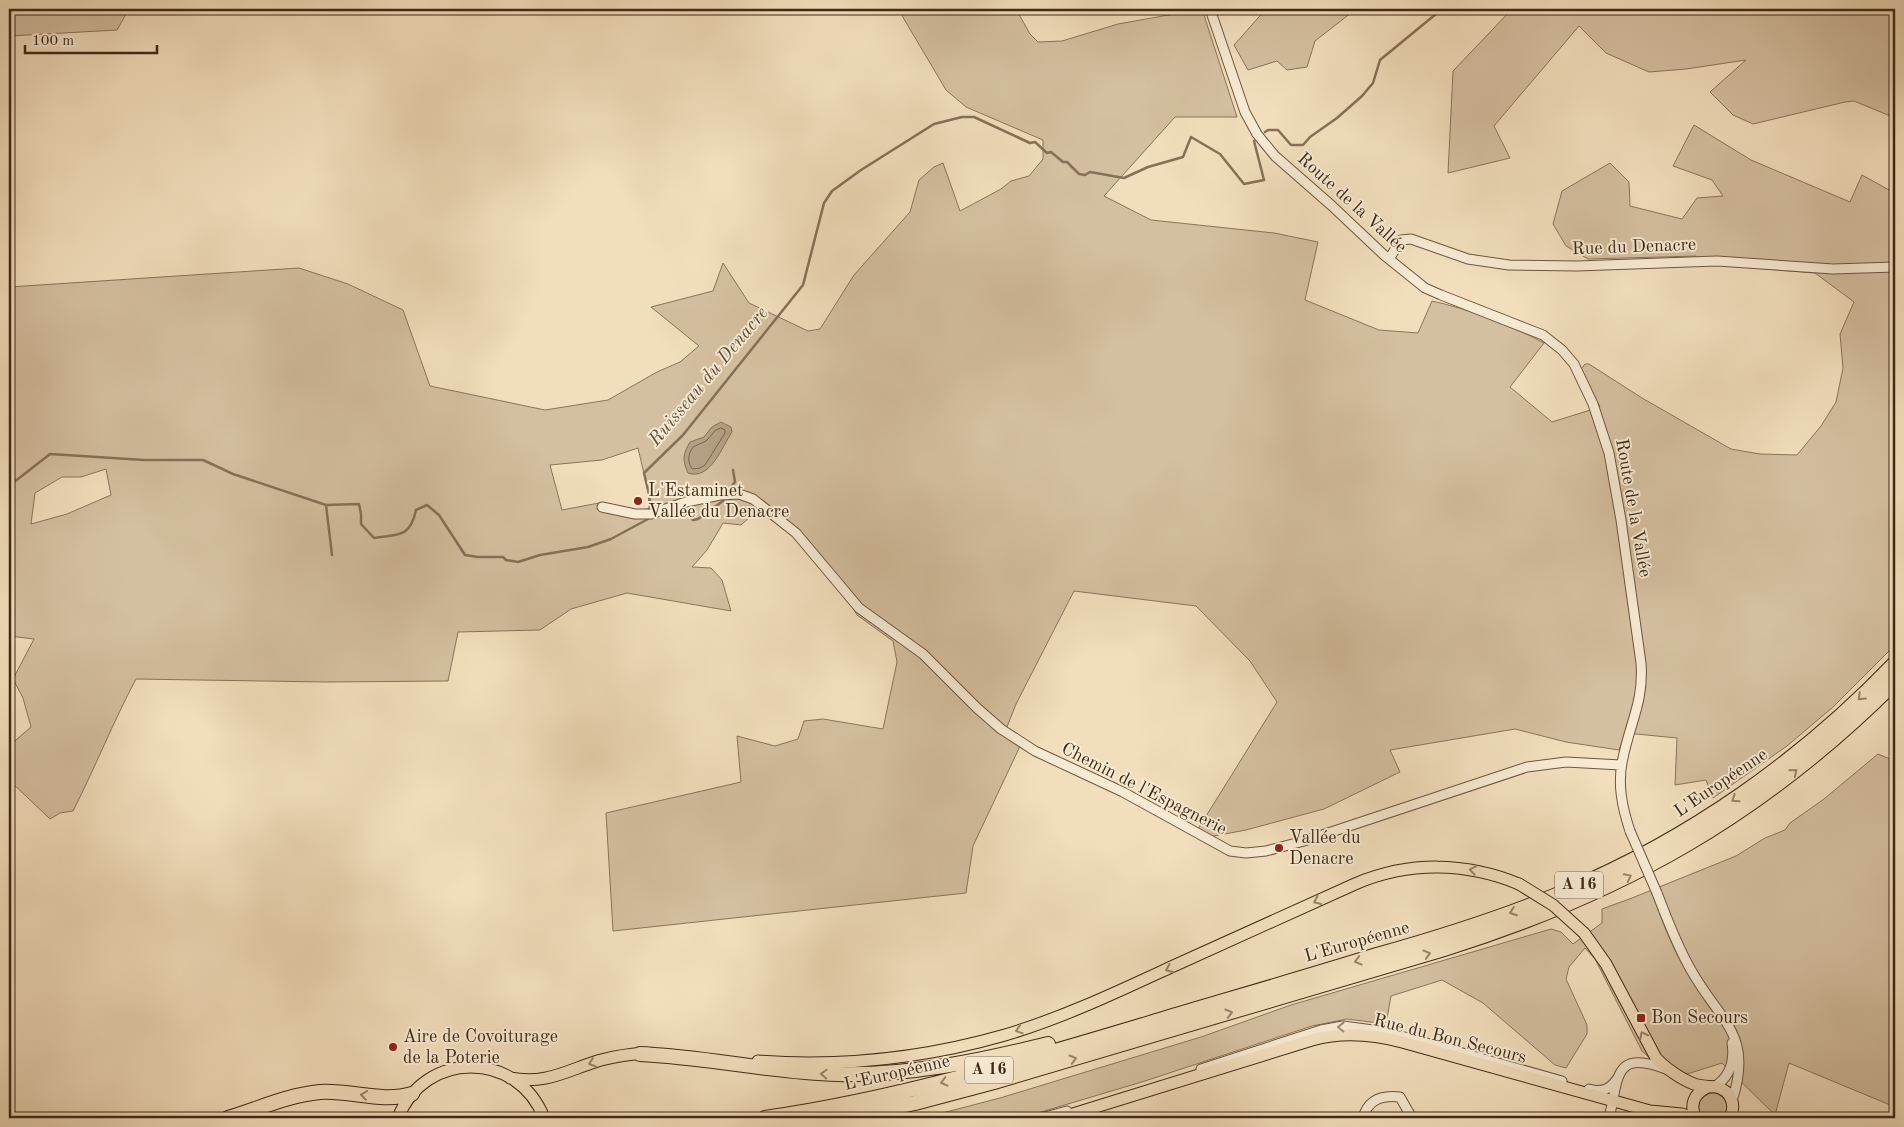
<svg xmlns="http://www.w3.org/2000/svg" width="1904" height="1127" viewBox="0 0 1904 1127" font-family="'Old Standard TT',serif">
<style>
.green{fill:#d4bfa0;stroke:#8a745a;fill-rule:evenodd}
.water{fill:#b5a083;stroke:#867057}
.lines{fill:none;stroke-linecap:round;stroke-linejoin:round}
.shore{stroke:#7a644c;stroke-width:1}
.stream{stroke:#867057;stroke-width:2.5}
.minor-casing{stroke:#6c563f;stroke-width:11}
.major-casing{stroke:#3f2915;stroke-width:13}
.highway-casing{stroke:#3f2915;stroke-width:16}
.minor{stroke:#f7ead3;stroke-width:9}
.major{stroke:#f2debc;stroke-width:11}
.highway{stroke:#f2debc;stroke-width:14}
.minor-bridge-casing{stroke:#6c563f;stroke-width:11;stroke-linecap:butt}
.major-bridge-casing{stroke:#3f2915;stroke-width:13;stroke-linecap:butt}
.minor-bridge{stroke:#f7ead3;stroke-width:9}
.major-bridge{stroke:#f2debc;stroke-width:11}
.oneway{stroke:#988468}
.oneway2{stroke:#9b8a74}
.poi-dot{fill:#8f2418;stroke:#f7ead3;stroke-width:2}
.labels{text-anchor:middle;dominant-baseline:central;stroke-width:4;stroke-linejoin:round;paint-order:stroke}
.shield{fill:#f7ead3;stroke:#76634e;stroke-width:1}
.shield-label{font-size:16px;font-weight:bold;fill:#3f2915}
.street-label{font-size:18px;fill:#3f2915;stroke:#f7ead3}
.poi-label{font-size:18px;fill:#3f2915;stroke:#f7ead3;text-anchor:start}
.water-label{font-size:19px;font-style:italic;fill:#624d36;stroke:#f7ead3}
</style>
<rect width="100%" height="100%" fill="#f2debc"/>
<filter id="stains"><feTurbulence type="fractalNoise" baseFrequency=".004" numOctaves="4"/><feColorMatrix values="0 0 0 0 .2 0 0 0 0 .09 0 0 0 0 .02 0 0 0 .5 -.17"/></filter>
<radialGradient id="worn" r=".72"><stop offset=".6" stop-color="#630" stop-opacity="0"/><stop offset="1" stop-color="#630" stop-opacity=".3"/></radialGradient>
<path class="green" d="M9 9H129L117 30 9 36Z
M899 9H1016L1030 34 1038 42 1062 41 1118 24 1202 9 1237 117H1175L1104 196 1151 220 1274 233 1318 242 1305 300 1379 330 1418 333 1432 301C1469 309 1511 325 1544 343L1510 387 1552 422 1600 407 1581 369 1585 364H1589L1642 398 1731 449 1760 454 1797 455 1821 426 1836 402 1843 368 1840 334 1854 302 1815 273 1716 265 1696 261V256L1588 259 1566 246 1553 224 1562 191 1610 163 1629 182 1630 206 1682 219 1697 198 1723 196 1712 180 1673 166 1694 125 1751 160 1850 202 1862 175 1889 190 1895 178V645L1833 707 1787 746 1713 798 1706 780 1675 785 1677 738 1626 733 1619 750 1566 742 1515 729 1390 750 1400 772 1324 809 1246 830 1209 837 1198 829 1277 702 1250 661 1196 606 1074 591 1016 704 1005 732 1021 744 973 846 966 893 613 931 606 813 741 782 737 736 775 746 798 739 804 721 823 719 883 729 897 662 893 641 857 615 836 578 810 550 761 507 741 525 723 523 707 550 692 567 711 568 722 580 731 611 627 593 571 609 540 630 458 632 448 681 326 682 136 679C113 722 95 768 73 811L60 813 50 819 9 780V746L31 727 23 698 13 679 34 639 9 636V287L299 268 348 284 403 310 430 386 545 410 608 400 657 372 680 362 699 346 651 307 713 291 723 263 749 303 808 331 820 329 854 275 910 212 919 180 934 167 943 163 960 211 1001 189 1011 181 1029 176 1043 159V140L966 107 946 90 904 19ZM638 448 651 504 658 507 634 511 599 503 562 510 550 465 602 460ZM106 469 111 495 67 514 31 524 35 493 62 477H81Z
M1266 9H1356L1315 41 1307 67 1287 70 1277 61 1248 70 1234 45Z
M1512 9H1895V118L1854 101 1845 102 1753 124 1733 115 1710 92 1746 60 1686 69 1649 72 1606 53 1579 26 1494 126 1510 158 1448 173 1453 71Z
M1878 754 1895 761V1107L1789 1063 1775 1115 1722 1063 1687 1074 1652 1060 1642 1051 1595 959 1585 948 1569 967 1566 979 1587 1025V1034L1566 1068 1555 1065 1483 1003 1442 980 1391 996 1386 1024 1347 1019 1312 1026 1145 1081 1021 1118H923L1000 1098 1201 1037 1291 1005 1551 929 1561 932 1573 944 1602 923V909L1632 898 1736 856 1765 838 1785 830 1790 823 1824 799Z
M1713 1093C1726 1095 1731 1108 1723 1118H1703C1694 1108 1699 1095 1713 1093Z"/>
<path class="water" d="M721 422 731 427 732 432C722 447 710 481 688 473 682 460 683 454 690 442L704 437 712 427Z"/>
<g class="lines">
<path class="shore" d="M721 428 725 430V433L705 465 700 468 692 469C687 460 688 455 693 447L706 441 715 431Z"/>
<path class="stream" d="M1265 132 1268 130H1278L1291 145H1303L1310 137 1337 118 1362 96 1373 83 1380 60 1442 9
M9 486 50 454 144 460H203L233 474 326 505 359 504 361 514V524L374 538C399 534 410 538 416 510L427 505 439 515 465 555 478 557H503L506 560 518 562 540 555 588 547 611 539 648 519 649 517
M726 493 735 482 733 470
M326 505 332 555
M683 507 684 506 693 520 698 519 723 501 724 498
M650 512 649 494 644 473 683 435 803 285 824 203 832 191 861 170 934 124 962 117H974L1030 143 1035 142 1047 153 1051 152 1063 162H1067L1079 174 1085 175 1090 172 1124 178 1148 167 1183 157 1191 137 1220 154 1244 184 1264 180 1254 141"/>
<defs>
<path id="minor" d="M1210 9 1245 112 1257 134 1275 156 1331 205 1384 255 1425 288 1441 295 1543 335 1562 350 1574 364 1593 404 1609 453 1621 520 1641 663C1644 701 1630 723 1623 758 1617 783 1622 807 1630 831
M1389 259 1401 240 1411 239 1468 259 1509 265 1577 266 1717 261 1833 269 1895 267
M602 507 635 514H651L686 502 720 495 739 494 753 499 796 533 859 608 923 654 977 708 1001 729 1035 751 1123 792 1230 851 1246 853 1266 851 1304 841 1527 767 1566 762 1621 765
M1657 893C1667 919 1677 946 1691 970 1720 1022 1754 1034 1732 1101
M1201 1069 1321 1030 1343 1026 1373 1030 1409 1038 1562 1081
M1714 1087C1730 1077 1735 1062 1732 1043
M1589 1089C1603 1093 1611 1089 1619 1076
M1041 1118 1067 1111
M1363 1118C1368 1099 1382 1095 1400 1097L1412 1118
M1609 1118C1619 1078 1613 1049 1666 1069"/>
<path id="major" d="M1584 933 1606 964 1656 1058C1665 1068 1681 1079 1694 1084 1702 1087 1710 1086 1717 1087 1732 1091 1736 1106 1730 1118
M758 1061C840 1067 925 1058 1005 1035 1062 1018 1115 993 1169 968 1231 940 1293 912 1355 884 1409 861 1466 862 1519 884
M510 1078C547 1085 567 1070 601 1060 616 1056 631 1054 647 1053
M398 1118C424 1050 518 1050 544 1118
M1060 1118 1312 1040C1341 1032 1372 1034 1402 1042L1650 1111 1682 1114 1693 1118
M1696 1118C1689 1105 1694 1093 1708 1087"/>
<path id="highway" d="M640 1054C706 1057 771 1072 837 1074 908 1076 979 1061 1048 1044
M228 1118C258 1109 288 1095 320 1092 351 1090 382 1103 412 1094
M765 1118C911 1097 1052 1052 1193 1010 1254 992 1316 974 1377 955 1441 937 1505 917 1566 891 1690 839 1802 760 1895 663
M844 1118 915 1103 994 1082 1444 949C1623 893 1762 815 1895 682"/>
</defs>
<use href="#minor" class="minor-casing"/>
<use href="#major" class="major-casing"/>
<use href="#highway" class="highway-casing"/>
<use href="#minor" class="minor"/>
<use href="#major" class="major"/>
<use href="#highway" class="highway"/>
<defs>
<path id="minor-bridge" d="M1630 831 1657 893"/>
<path id="major-bridge" d="M1519 884 1553 905 1584 933"/>
</defs>
<use href="#minor-bridge" class="minor-bridge-casing"/>
<use href="#major-bridge" class="major-bridge-casing"/>
<use href="#minor-bridge" class="minor-bridge"/>
<use href="#major-bridge" class="major-bridge"/>
</g>
<defs><path id="oneway-chevron" d="M-2-3.5L2.5 0L-2 3.5" fill="none" stroke-width="1.6" stroke-linecap="round" stroke-linejoin="round" transform="scale(1.25)"/></defs>
<g class="oneway">
<use href="#oneway-chevron" transform="translate(1861 697) rotate(136)"/>
<use href="#oneway-chevron" transform="translate(1794 772) rotate(-39)"/>
<use href="#oneway-chevron" transform="translate(1735 799) rotate(146)"/>
<use href="#oneway-chevron" transform="translate(1473 870) rotate(-170)"/>
<use href="#oneway-chevron" transform="translate(1628 877) rotate(-26)"/>
<use href="#oneway-chevron" transform="translate(1317 901) rotate(156)"/>
<use href="#oneway-chevron" transform="translate(1513 912) rotate(160)"/>
<use href="#oneway-chevron" transform="translate(1427 954) rotate(-17)"/>
<use href="#oneway-chevron" transform="translate(1358 961) rotate(164)"/>
<use href="#oneway-chevron" transform="translate(1169 969) rotate(156)"/>
<use href="#oneway-chevron" transform="translate(1229 1013) rotate(-17)"/>
<use href="#oneway-chevron" transform="translate(1019 1030) rotate(162)"/>
<use href="#oneway-chevron" transform="translate(1643 1035) rotate(-117)"/>
<use href="#oneway-chevron" transform="translate(1073 1059) rotate(-16)"/>
<use href="#oneway-chevron" transform="translate(592 1063) rotate(161)"/>
<use href="#oneway-chevron" transform="translate(824 1074) rotate(-177)"/>
<use href="#oneway-chevron" transform="translate(944 1082) rotate(166)"/>
<use href="#oneway-chevron" transform="translate(364 1095) rotate(-171)"/>
</g>
<use class="oneway2" href="#oneway-chevron" transform="translate(1341 1027) rotate(-179)"/>
<g class="poi-dot">
<circle cx="638" cy="501" r="5"/>
<circle cx="1279" cy="848" r="5"/>
<rect x="1636" y="1013" width="10" height="10" rx="2.5"/>
<circle cx="393" cy="1047" r="5"/>
</g>
<g class="labels">
<g class="shield">
<rect x="1555" y="871.5" width="48" height="27" rx="4"/>
<rect x="965" y="1056.5" width="48" height="27" rx="4"/>
</g>
<g class="shield-label">
<text x="1579" y="885">A 16</text>
<text x="989" y="1070">A 16</text>
</g>
<g class="street-label">
<text transform="translate(1352 203) rotate(42)">Route de la Vallée</text>
<text transform="translate(1634 247) rotate(-2)">Rue du Denacre</text>
<text transform="translate(1633 508) rotate(80)">Route de la Vallée</text>
<text transform="translate(1721 783) rotate(-34)">L'Européenne</text>
<text transform="translate(1144 789) rotate(27)">Chemin de l'Espagnerie</text>
<text transform="translate(1357 942) rotate(-16)">L'Européenne</text>
<text transform="translate(1450 1039) rotate(14)">Rue du Bon Secours</text>
<text transform="translate(897 1073) rotate(-13)">L'Européenne</text>
</g>
<g class="poi-label">
<text x="648" y="491">L'Estaminet<tspan x="648" dy="21">Vallée du Denacre</tspan></text>
<text x="1289" y="838">Vallée du<tspan x="1289" dy="21">Denacre</tspan></text>
<text x="1651" y="1018">Bon Secours</text>
<text x="403" y="1037">Aire de Covoiturage<tspan x="403" dy="21">de la Poterie</tspan></text>
</g>
<g class="water-label">
<text transform="translate(709 377) rotate(-50)">Ruisseau du Denacre</text>
</g>
</g>
<rect width="1904" height="1127" fill="none" stroke="#f2debc" stroke-width="30"/>
<rect x="10" y="10" width="1884" height="1107" fill="none" stroke="#3f2915" stroke-width="2.5"/>
<rect x="15" y="15" width="1874" height="1097" fill="none" stroke="#3f2915"/>
<path d="M25 45v8h132v-8" fill="none" stroke="#3f2915" stroke-width="2.5"/>
<text x="32" y="45" font-size="15" fill="#3f2915" stroke="#f7ead3" stroke-width="4" paint-order="stroke">100 m</text>
<rect width="100%" height="100%" filter="url(#stains)"/>
<rect width="100%" height="100%" fill="url(#worn)"/>
</svg>
